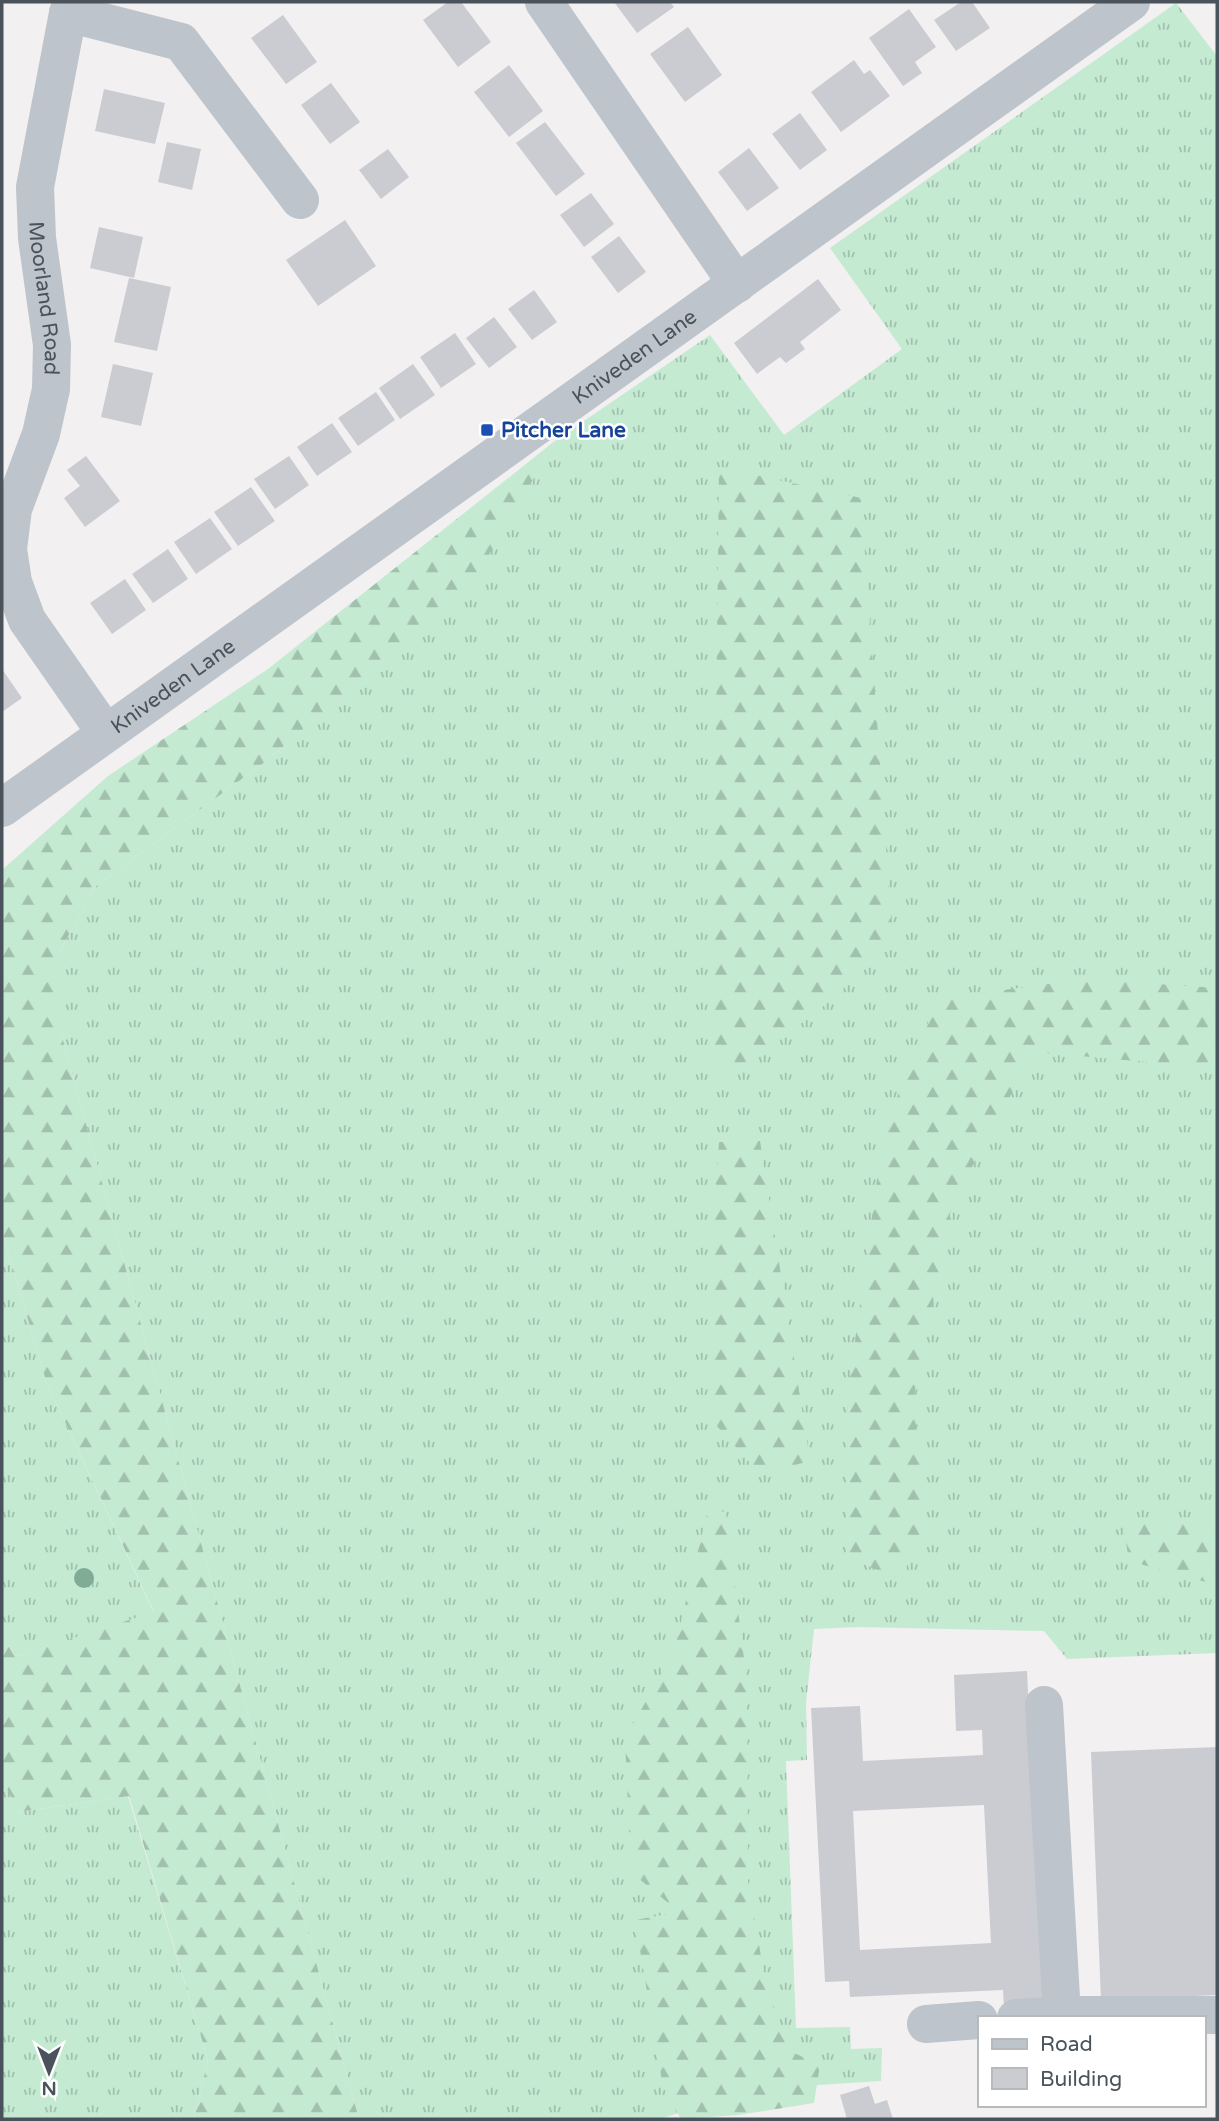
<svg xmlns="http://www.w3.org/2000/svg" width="1219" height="2121" viewBox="0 0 1219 2121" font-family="'Varela Round',sans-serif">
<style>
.grass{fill:url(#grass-tufts)}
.forest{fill:url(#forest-firs)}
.building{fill:#cbccd2;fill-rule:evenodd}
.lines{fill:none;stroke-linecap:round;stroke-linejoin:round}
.minor{stroke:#bdc4cb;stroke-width:38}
.tree{fill:#80ac95}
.transit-dot{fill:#1a4fb4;stroke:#fff;stroke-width:2.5}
.labels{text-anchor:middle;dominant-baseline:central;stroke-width:5;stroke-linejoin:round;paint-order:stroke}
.street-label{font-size:21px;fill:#4a535b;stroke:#fff}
.transit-label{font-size:21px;font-weight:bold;fill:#164399;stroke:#fff;text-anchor:start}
</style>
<defs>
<pattern id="grass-tufts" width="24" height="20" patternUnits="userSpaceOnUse" patternTransform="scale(1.75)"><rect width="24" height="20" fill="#c4ead2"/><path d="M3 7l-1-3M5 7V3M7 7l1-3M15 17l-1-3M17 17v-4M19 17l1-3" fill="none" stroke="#a1c0ad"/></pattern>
<pattern id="forest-firs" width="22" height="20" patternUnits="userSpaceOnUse" patternTransform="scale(1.75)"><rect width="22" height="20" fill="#c4ead2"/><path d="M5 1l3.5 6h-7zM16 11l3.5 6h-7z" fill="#a1c0ad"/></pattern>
</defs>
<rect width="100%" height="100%" fill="#f2f0f0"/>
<path class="grass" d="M1176 3 1217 56V1653L1067 1659 1044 1631 858 1627 814 1629 806 1703 807 1760 786 1761 796 2028 850 2027 851 2049 882 2048 881 2081 752 2089 660 2119H359L60 1029V951L96 886 265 762 471 584 556 440 710 335 784 435 902 349 830 248Z
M2 1231 46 1381 154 1613 17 1656 2 1638Z
M2 1778 19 1812 128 1796 208 2060 194 2119H2Z"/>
<path class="forest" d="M556 440 472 584 265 762 96 886 60 951V1029L359 2119H194L208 2060 129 1796 18 1812 2 1778V1638L17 1656 154 1612 46 1381 2 1231V870L108 776 268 669Z
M719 467 861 498 893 943 830 1001 753 1061 712 1068Z
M1085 979 1217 988V1064L1182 1065 1034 1052 952 1204 913 1401 927 1519 901 1580 846 1557 848 1392 884 1128 938 999Z
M760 1141 810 1461 760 1474 715 1424 708 1354 713 1219 719 1142Z
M709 1506 726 1513 747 1683 748 1882 766 1985 790 2051 820 2065 814 2103 738 2115 681 2119 663 2087 635 1920 679 1912 631 1872 625 1738 673 1654Z
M1162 1518 1217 1522V1585L1129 1561 1124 1530Z"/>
<path class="building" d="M448 2H461L491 42 458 67 423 20Z
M614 2H670L674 7 637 33Z
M961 2H972L990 28 956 51 934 20Z
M909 9 936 47 915 62 922 73 903 86 869 38Z
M283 15 317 62 286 84 251 38Z
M688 27 722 75 685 102 650 54Z
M854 60 864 74 870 70 890 96 841 132 811 92Z
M509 65 543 111 509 137 474 92Z
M331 83 360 122 330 144 301 105Z
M104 89 165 103 155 144 95 131Z
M800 113 827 150 800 170 772 134Z
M545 122 585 174 556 196 516 143Z
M167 142 201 149 192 190 158 182Z
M749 148 779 188 747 211 718 172Z
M388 149 409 177 381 199 359 170Z
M591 193 614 224 584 247 560 215Z
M345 220 376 266 318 306 286 260Z
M99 227 143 237 134 278 90 268Z
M619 236 646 272 618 293 591 257Z
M129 278 171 287 157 351 114 342Z
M818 279 841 310 800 342 805 349 786 363 780 357 757 374 734 343Z
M534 290 557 322 532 340 508 309Z
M494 317 517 347 489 368 466 338Z
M455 333 476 364 441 388 420 357Z
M113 364 153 373 141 426 101 417Z
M413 364 435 395 400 419 379 388Z
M376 392 395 420 358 446 338 418Z
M332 423 352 452 317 476 297 447Z
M86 456 120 501 85 527 64 498 80 486 67 470Z
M289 456 309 485 275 509 254 479Z
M251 487 275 521 238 546 214 512Z
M210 518 232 549 196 574 174 542Z
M168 549 188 579 153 603 132 574Z
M125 579 146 610 112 634 90 603Z
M2 669 22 698 2 712Z
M1027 1671 1043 2007 1004 2009 1003 1990 850 1997 849 1981 825 1982 811 1708 860 1706 863 1761 983 1755 982 1730 956 1731 954 1675ZM984 1805 991 1943 860 1950 853 1811Z
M1217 1747V1995L1101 2000 1091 1752Z
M869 2086 875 2104 887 2100 893 2119H847L840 2095Z"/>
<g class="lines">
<g class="minor">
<path id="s1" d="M73 2 68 13 35 187 37 238 52 345 51 389 41 434 13 509 8 549 13 582 27 620 105 732"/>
<path d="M544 2 737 284"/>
<path d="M68 13 181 42 300 200"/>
<path id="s2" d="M2 808 1131 2"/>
<path d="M1044 1705 1062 2015"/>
<path d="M1016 2018 1062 2015H1217"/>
<path d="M926 2024 979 2020"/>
</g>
</g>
<circle class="tree" cx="84" cy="1578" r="10"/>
<rect class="transit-dot" x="480" y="423" width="14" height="14" rx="3.5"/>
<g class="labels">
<g class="street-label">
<text stroke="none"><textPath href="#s1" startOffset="301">Moorland Road</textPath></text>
<text stroke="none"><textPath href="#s2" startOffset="777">Kniveden Lane</textPath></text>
<text stroke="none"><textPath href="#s2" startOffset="210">Kniveden Lane</textPath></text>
</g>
<g class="transit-label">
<text x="501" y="430">Pitcher Lane</text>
</g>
</g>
<rect width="1219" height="2121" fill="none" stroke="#4a535b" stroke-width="7"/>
<rect x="978" y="2016" width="228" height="91" fill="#ffffff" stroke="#b7babd" stroke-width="2"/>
<rect x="992" y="2039" width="35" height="10" fill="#bdc4cb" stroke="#b7babd" stroke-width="2"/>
<text x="1040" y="2051" font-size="21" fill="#4a535b">Road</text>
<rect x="992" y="2068" width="35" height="21" fill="#cbccd2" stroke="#b7babd" stroke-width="2"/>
<text x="1040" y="2086" font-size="21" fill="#4a535b">Building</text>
<g transform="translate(49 2072) rotate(180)" stroke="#ffffff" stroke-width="5" paint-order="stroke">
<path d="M0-5L12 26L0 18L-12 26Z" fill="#4a535b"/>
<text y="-10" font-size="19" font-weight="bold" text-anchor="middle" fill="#4a535b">N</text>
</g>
</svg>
